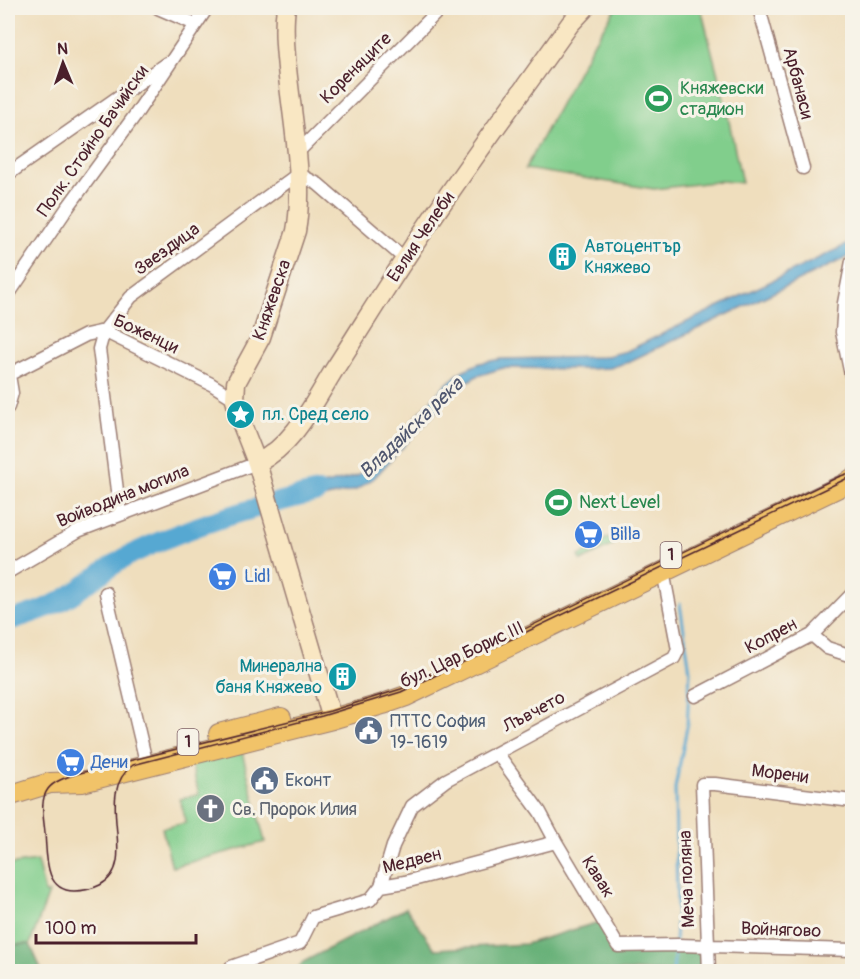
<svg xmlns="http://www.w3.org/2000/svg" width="860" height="979" viewBox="0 0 860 979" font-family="Pangolin,sans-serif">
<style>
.green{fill:#81ce8c;stroke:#66765c;stroke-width:1.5}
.forest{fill:#68b178;stroke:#596852;stroke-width:1.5}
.water{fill:#57a8d2;stroke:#50647e;stroke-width:1.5}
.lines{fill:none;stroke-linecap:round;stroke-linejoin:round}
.stream{stroke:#57a8d2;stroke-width:3}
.river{stroke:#57a8d2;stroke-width:20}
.street-casing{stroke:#9c7e74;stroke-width:15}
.secondary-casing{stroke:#9c7e74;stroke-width:21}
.primary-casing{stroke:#9c7e74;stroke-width:22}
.street{stroke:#fff;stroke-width:12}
.secondary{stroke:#f9e7c3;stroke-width:18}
.primary{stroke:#f1c369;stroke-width:20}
.tram{stroke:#4a1f2b;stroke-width:1.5}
.labels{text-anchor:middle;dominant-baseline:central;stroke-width:6;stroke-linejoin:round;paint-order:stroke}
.shield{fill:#f7f3e8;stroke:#7e5f64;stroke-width:1.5}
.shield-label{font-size:16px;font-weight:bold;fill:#4a1f2b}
.street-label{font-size:18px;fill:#4a1f2b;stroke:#f7f3e8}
.leisure-label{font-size:18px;fill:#27864d;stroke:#f7f3e8;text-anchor:start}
.culture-label{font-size:18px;fill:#0d838f;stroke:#f7f3e8;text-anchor:start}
.shop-label{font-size:18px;fill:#366cbe;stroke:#f7f3e8;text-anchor:start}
.service-label{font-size:18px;fill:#4e5e75;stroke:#f7f3e8;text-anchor:start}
.worship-label{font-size:18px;fill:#5b616d;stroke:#f7f3e8;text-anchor:start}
.water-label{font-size:20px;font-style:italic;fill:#4f566e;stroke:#f7f3e8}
</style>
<rect width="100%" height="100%" fill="#f7f3e8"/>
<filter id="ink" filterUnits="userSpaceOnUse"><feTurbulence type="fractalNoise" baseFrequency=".0167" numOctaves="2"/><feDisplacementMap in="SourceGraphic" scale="12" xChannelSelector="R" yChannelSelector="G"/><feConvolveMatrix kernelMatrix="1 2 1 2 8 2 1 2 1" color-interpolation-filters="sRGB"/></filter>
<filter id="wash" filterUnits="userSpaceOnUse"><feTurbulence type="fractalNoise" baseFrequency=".008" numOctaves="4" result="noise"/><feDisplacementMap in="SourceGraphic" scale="24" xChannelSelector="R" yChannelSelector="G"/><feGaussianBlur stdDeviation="1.35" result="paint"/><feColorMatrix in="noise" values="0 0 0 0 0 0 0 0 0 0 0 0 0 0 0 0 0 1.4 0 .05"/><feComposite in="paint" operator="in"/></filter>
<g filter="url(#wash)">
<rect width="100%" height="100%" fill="#efdebd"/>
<path class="green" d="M616 8H701L726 107 742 183 722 181 654 189 525 169 594 42Z
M609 537 613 545 581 561 579 556 594 548 593 545Z
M242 752 265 842 172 867 162 828 186 823 180 799 199 794 191 763Z
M37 861 45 893H49L30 944 8 945V865Z"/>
<path class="forest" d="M406 908 435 949 525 944 603 921 620 949 700 952 701 971 295 972 303 962Z
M30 944 42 971H8V945Z"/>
<path class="water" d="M852 242V255L628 362 610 368 587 369 503 368 477 376 460 386 374 478 356 490 294 505 291 493 357 476 374 463 444 386 462 371 480 363 501 359 603 357 627 351Z"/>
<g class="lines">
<path class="stream" d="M675 943 677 903 675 788 687 727 690 671 680 604
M673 972 675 949"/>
<path class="river" d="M8 621C29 614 51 608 71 595 91 582 110 565 132 554 191 525 255 507 318 492"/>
</g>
</g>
<g filter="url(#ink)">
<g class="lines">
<defs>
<path id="street" d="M158 8 195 24
M759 8 803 168
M296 154 441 8
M8 174 167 63
M852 261 844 303 842 332 852 380
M8 295 68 207 136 114 207 8
M8 375 86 335 104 331 211 384 235 399
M8 407 12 393 9 375
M120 514 99 349 104 331 131 297 298 174 318 184 405 259
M8 572 78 531 257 463
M106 593 147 766
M812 635 827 648 852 656
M695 696 812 635 852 594
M497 753 540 812 556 842 618 946 678 945 852 950
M381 886 405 882 556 842
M231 967 300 943 313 917 370 900 381 886 393 846 412 806 446 780 674 658 678 650 663 571
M709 972 702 784H715L852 801"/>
<path id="secondary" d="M286 8C283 27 285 48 287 68 292 118 305 182 296 231L261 337 236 383 235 399 239 417 257 463 332 719
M257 463C294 445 313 404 334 370 358 333 381 295 405 259 457 178 515 102 570 24L585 8"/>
<path id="primary" d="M219 734 281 718
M8 796 50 783 82 782 332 719 383 704 406 696 845 484 852 479"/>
</defs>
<use href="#street" class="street-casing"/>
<use href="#secondary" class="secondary-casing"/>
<use href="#primary" class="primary-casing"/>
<use href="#street" class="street"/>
<use href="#secondary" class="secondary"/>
<use href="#primary" class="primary"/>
<path class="tram" d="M852 472 838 477 401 689 330 711 76 774C67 777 54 781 48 789 39 801 44 819 45 833 47 855 44 891 74 891 83 891 92 889 100 885 142 863 91 795 133 765L322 716 401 692 852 476"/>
</g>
</g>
<defs>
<symbol id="stadium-disc" viewBox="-11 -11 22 22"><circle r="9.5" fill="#2e9e5b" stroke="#f7f3e8"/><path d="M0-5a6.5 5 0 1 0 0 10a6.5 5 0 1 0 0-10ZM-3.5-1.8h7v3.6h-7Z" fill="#fff"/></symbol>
<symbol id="building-disc" viewBox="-11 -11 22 22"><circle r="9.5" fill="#0f9aa8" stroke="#f7f3e8"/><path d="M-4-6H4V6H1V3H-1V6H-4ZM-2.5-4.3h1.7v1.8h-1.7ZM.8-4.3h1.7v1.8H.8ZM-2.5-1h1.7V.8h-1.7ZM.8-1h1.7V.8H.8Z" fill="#fff"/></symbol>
<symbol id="sight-disc" viewBox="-11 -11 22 22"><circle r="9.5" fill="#0f9aa8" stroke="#f7f3e8"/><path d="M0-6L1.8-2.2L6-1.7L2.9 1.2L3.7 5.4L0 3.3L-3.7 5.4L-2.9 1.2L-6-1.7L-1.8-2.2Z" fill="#fff"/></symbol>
<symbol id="supermarket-disc" viewBox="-11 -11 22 22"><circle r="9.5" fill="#3f7fe0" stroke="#f7f3e8"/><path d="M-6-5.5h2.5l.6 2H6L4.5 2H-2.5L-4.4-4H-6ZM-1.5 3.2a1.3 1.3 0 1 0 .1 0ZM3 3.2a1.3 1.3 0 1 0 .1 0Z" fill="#fff"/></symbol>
<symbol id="civic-disc" viewBox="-11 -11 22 22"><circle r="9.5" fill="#5c6f8a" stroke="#f7f3e8"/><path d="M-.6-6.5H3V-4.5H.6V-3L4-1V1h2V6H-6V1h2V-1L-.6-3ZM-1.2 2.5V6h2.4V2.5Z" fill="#fff"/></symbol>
<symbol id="church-disc" viewBox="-11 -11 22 22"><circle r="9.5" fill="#6b7280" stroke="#f7f3e8"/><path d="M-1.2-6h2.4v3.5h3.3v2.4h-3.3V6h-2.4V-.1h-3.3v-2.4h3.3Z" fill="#fff"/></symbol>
</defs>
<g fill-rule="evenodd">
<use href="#stadium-disc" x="642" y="82" width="33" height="33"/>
<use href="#building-disc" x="546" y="240" width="33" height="33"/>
<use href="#sight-disc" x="224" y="398" width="33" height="33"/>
<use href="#stadium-disc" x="542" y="486" width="33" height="33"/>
<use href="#supermarket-disc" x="572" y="518" width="33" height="33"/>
<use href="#supermarket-disc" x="206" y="560" width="33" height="33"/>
<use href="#building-disc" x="326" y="660" width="33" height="33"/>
<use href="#civic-disc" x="352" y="714" width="33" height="33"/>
<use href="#supermarket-disc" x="54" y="746" width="33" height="33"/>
<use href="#civic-disc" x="248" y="764" width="33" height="33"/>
<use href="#church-disc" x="194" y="792" width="33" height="33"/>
</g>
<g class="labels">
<g class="shield">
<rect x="660.5" y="542" width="21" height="26" rx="4.5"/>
<rect x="177.5" y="729" width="21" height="26" rx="4.5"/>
</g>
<g class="shield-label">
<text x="671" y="555">1</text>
<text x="188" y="742">1</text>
</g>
<g class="street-label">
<text transform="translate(356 68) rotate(-45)">Кореняците</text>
<text transform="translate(798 83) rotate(75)">Арбанаси</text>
<text transform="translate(93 141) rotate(-55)">Полк. Стойно Бачийски</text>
<text transform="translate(421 237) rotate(-56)">Евлия Челеби</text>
<text transform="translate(167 249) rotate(-36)">Звездица</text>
<text transform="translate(272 300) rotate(-71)">Княжевска</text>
<text transform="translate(146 334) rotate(25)">Боженци</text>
<text transform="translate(123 496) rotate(-22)">Войводина могила</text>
<text transform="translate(771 636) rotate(-28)">Копрен</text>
<text transform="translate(462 655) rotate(-25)">бул. Цар Борис III</text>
<text transform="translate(534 712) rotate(-28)">Лъвчето</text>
<text transform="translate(780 774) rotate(7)">Морени</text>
<text transform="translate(412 861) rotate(-14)">Медвен</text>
<text transform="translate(598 877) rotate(58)">Кавак</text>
<text transform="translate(687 879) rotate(-92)">Меча поляна</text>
<text transform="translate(781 930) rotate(2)">Войнягово</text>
</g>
<g class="leisure-label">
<text x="680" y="88">Княжевски<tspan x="680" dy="21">стадион</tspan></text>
<text x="579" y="502">Next Level</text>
</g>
<g class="culture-label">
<text x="584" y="246">Автоцентър<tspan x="584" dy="21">Княжево</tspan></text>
<text x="262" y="414">пл. Сред село</text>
<text x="322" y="666" text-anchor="end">Минерална<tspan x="322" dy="21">баня Княжево</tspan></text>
</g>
<g class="shop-label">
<text x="610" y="534">Billa</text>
<text x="244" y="576">Lidl</text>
<text x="91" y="762">Дени</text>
</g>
<g class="service-label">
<text x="390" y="721">ПТТС София<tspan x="390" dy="21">19-1619</tspan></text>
<text x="285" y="780">Еконт</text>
</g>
<g class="worship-label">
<text x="232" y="809">Св. Пророк Илия</text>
</g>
<g class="water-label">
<text transform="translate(411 428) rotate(-44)">Владайска река</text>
</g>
</g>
<rect width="860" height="979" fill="none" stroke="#f7f3e8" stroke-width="30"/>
<g transform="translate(63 63) rotate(358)" stroke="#f7f3e8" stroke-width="4.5" paint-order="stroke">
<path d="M0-4.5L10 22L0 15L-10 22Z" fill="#4a1f2b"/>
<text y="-9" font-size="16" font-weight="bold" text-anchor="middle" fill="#4a1f2b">N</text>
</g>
<path d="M36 934v9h160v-9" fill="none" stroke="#4a1f2b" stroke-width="3"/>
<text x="45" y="934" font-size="18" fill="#4a1f2b" stroke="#f7f3e8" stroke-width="4.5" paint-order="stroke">100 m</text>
</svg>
